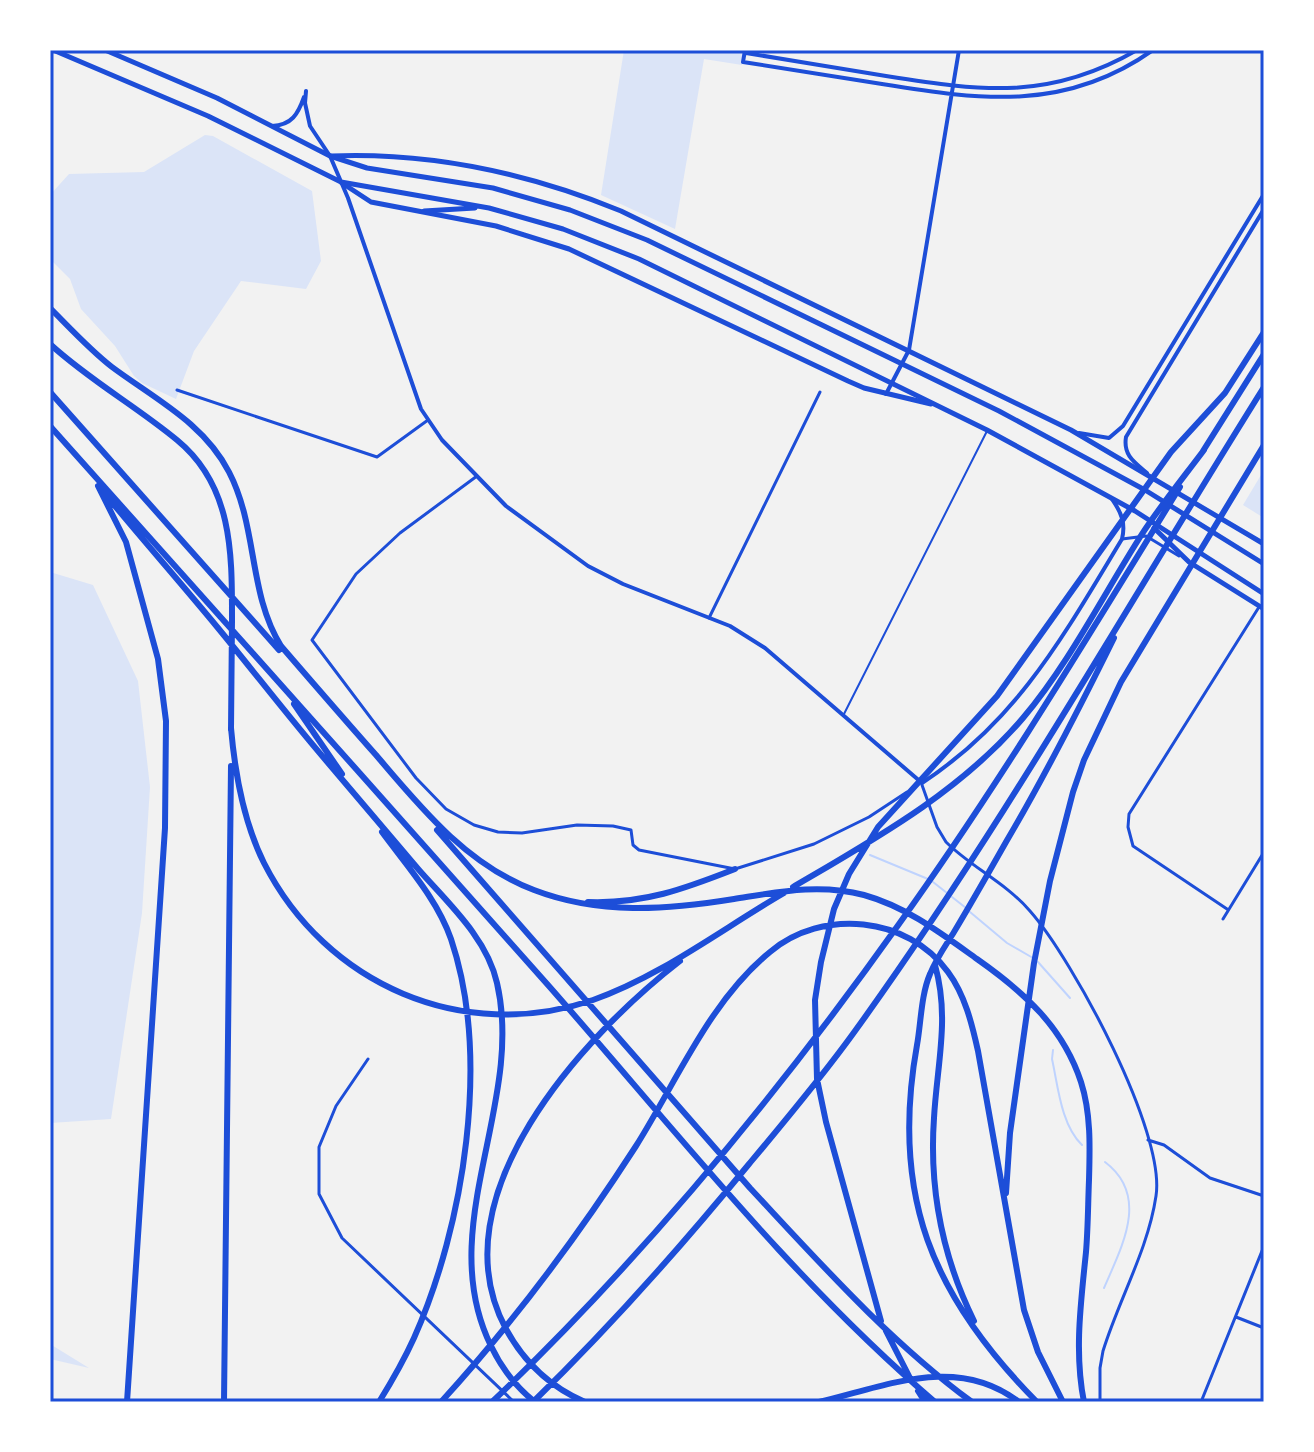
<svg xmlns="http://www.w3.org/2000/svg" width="1314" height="1452" viewBox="0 0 1314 1452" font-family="'Varela Round',sans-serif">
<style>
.green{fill:#dbe4f7}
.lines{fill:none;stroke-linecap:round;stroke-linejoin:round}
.stream{stroke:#bfd3fe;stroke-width:2}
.service{stroke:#1d4ed8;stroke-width:2}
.minor{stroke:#1d4ed8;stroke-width:3}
.tertiary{stroke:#1d4ed8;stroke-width:4}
.secondary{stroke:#1d4ed8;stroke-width:5}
.primary{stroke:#1d4ed8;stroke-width:5}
.motorway{stroke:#1d4ed8;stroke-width:6}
.neatline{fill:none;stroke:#1d4ed8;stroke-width:3}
</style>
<rect width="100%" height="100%" fill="#f2f2f2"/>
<path class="green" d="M624 50H745L742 65 704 59 675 229 601 195Z
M205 135 213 136 312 191 321 261 306 289 241 281 194 351 176 399 142 383 134 376 115 346 81 309 70 279 50 259V195L69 174 144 172Z
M1264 470V518L1243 505Z
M50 572 93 585 138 681 150 787 142 913 111 1119 50 1123Z
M50 1344 89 1368 50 1359Z"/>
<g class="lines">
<path class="stream" d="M870 855 928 879
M933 882 947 893
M952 897 966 908
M970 912 1007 943 1033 958
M1038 962 1070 998
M1053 1050 1052 1059C1058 1086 1061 1125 1082 1145
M1104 1288C1122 1246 1150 1196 1105 1162"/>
<path class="service" d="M844 714 987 431"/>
<path class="minor" d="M177 390 377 457 428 420
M477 476 400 533 356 574 312 640 416 778 446 809 474 825 498 832 522 833 577 825 613 826 631 830 633 845 639 850 735 869 814 844 869 817 907 792
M1122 539 1146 536 1179 556
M709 618 820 392
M922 785 937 827 946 842C971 867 1006 883 1030 911 1073 960 1166 1132 1156 1196 1148 1250 1119 1299 1103 1351L1100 1368V1402
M1227 909 1133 846 1128 827 1129 814 1259 607
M1223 919 1264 852
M368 1059 336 1106 319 1147V1194L342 1238 514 1402
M1148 1140 1164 1145 1210 1178 1264 1196
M1236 1317 1264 1328
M1201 1402 1264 1246"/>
<path class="tertiary" d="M745 50 743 62C790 69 836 77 882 84 981 100 1066 112 1153 50
M746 53C793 61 839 68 886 76 982 91 1049 101 1137 50
M306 91 305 103 310 126 330 156 348 198 421 409 442 440 506 506 588 566 623 584 730 626 765 648 922 783C1018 720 1064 635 1122 539 1126 523 1121 512 1112 499
M272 126C292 125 298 114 304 97
M886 394 909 350 959 50
M1079 433 1109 438 1123 426 1264 194
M1147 473C1134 462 1123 455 1126 437L1264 209"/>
<path class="secondary" d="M331 156C431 152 528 173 621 211L1071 430 1264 544
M342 183 371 202 496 226 569 249 848 381 864 388 931 404
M1154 528 1189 562 1264 609"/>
<path class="primary" d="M53 50 208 116 341 182 489 208 563 229 639 259 987 430 1135 511 1264 594
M105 50 217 98 330 156 367 168 493 188 570 210 647 240 999 411 1145 490 1264 564
M424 211 475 208"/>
<path class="motorway" d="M50 308C70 328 90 350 112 367 155 399 204 423 229 472 258 528 248 593 281 646 313 683 344 719 376 755 421 808 467 865 534 890 599 915 666 910 734 899 778 892 819 883 864 895 907 907 942 934 977 959 1024 992 1063 1027 1081 1082 1091 1113 1090 1147 1089 1180 1088 1204 1088 1228 1086 1252 1081 1302 1074 1352 1084 1402
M50 344C89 380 136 406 177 440 233 486 232 554 232 620 232 657 231 694 231 730
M50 392 279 650
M50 426C215 612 383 798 548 985 673 1127 790 1278 935 1402
M1203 451 1264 354
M98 486 126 542 158 659 166 721 165 828 127 1402
M105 494C142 539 181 583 218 628 255 673 291 720 329 764 359 799 389 835 419 870 448 903 487 938 497 983 525 1104 433 1228 491 1346 501 1367 516 1387 535 1402
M294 704 342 774
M231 728C235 774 243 821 264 863 326 985 463 1044 593 1000 661 976 722 929 784 893
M437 830 750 1188C820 1263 889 1341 972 1402
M793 887C875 839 960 792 1023 718 1070 662 1103 595 1142 534 1161 505 1183 478 1204 450
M588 902C644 904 684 889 735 869
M935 965C950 1018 937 1064 934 1118 929 1189 943 1258 974 1321
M1006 1193 1010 1133 1034 963 1050 881 1073 792 1084 760 1121 682 1264 445
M881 1321 826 1122 817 1079 815 1000 821 962 834 909 849 874 878 827 997 696 1171 452 1225 393 1264 332
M886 1331 910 1378
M918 1391 925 1402
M224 1402 231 766
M379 1402C392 1381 404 1360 414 1338 464 1226 491 1058 451 939 437 899 407 866 382 832
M441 1402C513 1323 578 1236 636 1146 677 1081 709 1002 770 952 822 908 908 916 948 972 965 995 972 1024 978 1051L1024 1310 1038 1352 1063 1402
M492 1402C643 1258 778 1094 899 924 1000 783 1089 635 1180 487
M533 1402C610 1327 681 1247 749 1164 785 1121 822 1077 855 1031 1004 825 1129 602 1264 387
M585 1402C550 1387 524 1362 506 1329 435 1197 583 1036 680 961
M819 1402C887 1386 957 1354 1019 1402
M1037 1402C932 1296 890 1195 917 1045 921 1023 921 995 930 974 936 959 946 945 954 932 972 902 989 872 1006 842 1045 776 1080 707 1114 638"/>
</g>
<rect width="1314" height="1452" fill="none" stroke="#ffffff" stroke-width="104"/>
<rect x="52" y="52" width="1210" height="1348" class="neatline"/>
</svg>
